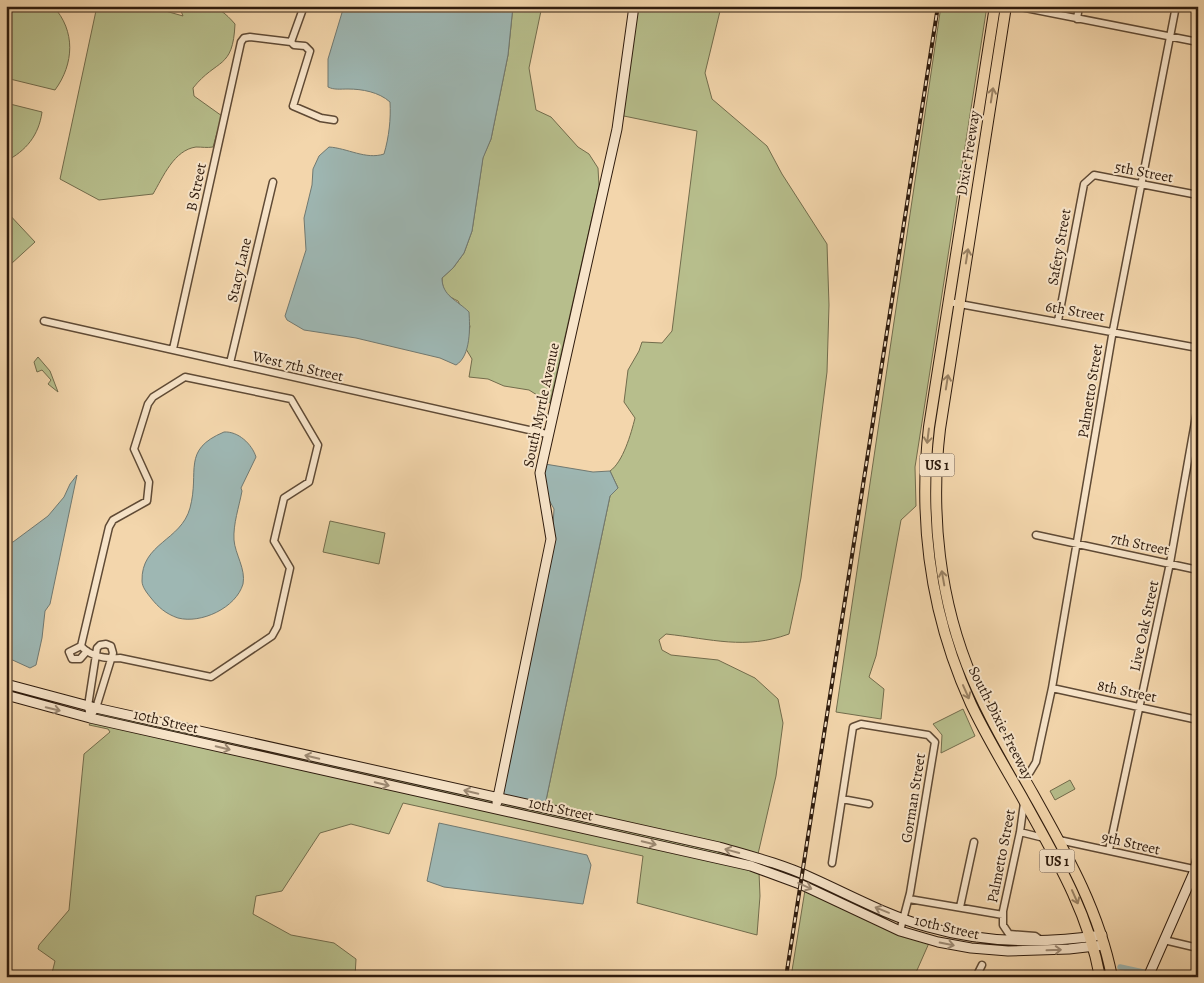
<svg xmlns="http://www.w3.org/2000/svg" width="1204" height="983" viewBox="0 0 1204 983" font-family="Alegreya,serif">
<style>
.green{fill:#b7be8c;stroke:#726c4c}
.water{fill:#9eb7b3;stroke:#717971}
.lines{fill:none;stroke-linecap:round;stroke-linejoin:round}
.canal{stroke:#9eb7b3;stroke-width:5.5}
.street-casing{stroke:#5f4a35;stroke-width:9}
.secondary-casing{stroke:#2e1b0d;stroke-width:11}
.primary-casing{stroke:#2e1b0d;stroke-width:12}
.street{stroke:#f7e4c9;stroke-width:6}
.secondary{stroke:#f7e4c9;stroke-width:9}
.primary{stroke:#f3d6ac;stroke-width:10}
.rail-casing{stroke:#2e1b0d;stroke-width:4}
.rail{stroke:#f7e4c9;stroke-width:2;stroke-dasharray:5.5;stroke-linecap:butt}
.oneway{stroke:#9a8264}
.oneway2{stroke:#9d8a74}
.labels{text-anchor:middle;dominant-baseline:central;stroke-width:4;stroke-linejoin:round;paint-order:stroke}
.shield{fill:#f7e4c9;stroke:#6a5745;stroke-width:1}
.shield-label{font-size:14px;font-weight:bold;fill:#2e1b0d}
.street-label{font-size:15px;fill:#2e1b0d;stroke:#f7e4c9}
</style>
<rect width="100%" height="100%" fill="#f3d6ac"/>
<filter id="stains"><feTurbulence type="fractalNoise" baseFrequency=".004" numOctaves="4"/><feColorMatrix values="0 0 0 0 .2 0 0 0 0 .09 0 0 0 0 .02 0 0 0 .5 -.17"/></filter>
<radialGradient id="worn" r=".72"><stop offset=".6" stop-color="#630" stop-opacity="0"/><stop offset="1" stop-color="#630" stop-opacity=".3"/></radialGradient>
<path class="green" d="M6 6H53C76 31 74 64 55 90L10 79 6 82Z
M97 6 155 8 183 16 179 6C208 6 215 1 235 24 233 70 217 58 193 88L194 96 222 116 213 147C207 148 202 147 196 147 174 150 163 177 153 194L99 200 60 179Z
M513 6H542L529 68 536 110 551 117 578 147 589 154 598 168 599 186 550 403 529 390 504 386 488 379 469 377 472 359 466 349 470 326 458 301C447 296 442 291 442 278L453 268 464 253 472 231 483 157 491 139 508 55Z
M634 6 721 7 705 73 712 99 767 146 782 174 827 244 829 305 827 372 801 578 789 634C745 650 712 639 666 634L659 640 662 650 671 655 718 660 755 678 778 699 783 723 776 776 758 854 545 805 610 496 618 488 610 471C623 462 631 434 635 418L624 402 628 370 639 351 642 342 662 343 672 331 697 131 619 115Z
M941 6H987L915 467 916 506 901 520 876 656 869 677 884 689 881 719 836 712Z
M6 103 42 112C39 135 26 151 6 161Z
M6 211 35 242 11 264 6 259Z
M38 357 50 371 58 392 48 384 51 380 42 370 37 372 34 362Z
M330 521 385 533 379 564 323 552Z
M963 709 975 736 941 753 942 735 933 724Z
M98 712 494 801 493 805 95 716Z
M91 722 750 869 759 872 760 896 757 935 637 903 643 856 403 803 389 834 351 824 320 833 282 891 256 896 253 914 291 935 334 943 356 959 355 977H51L55 961 38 949 39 945 69 910 84 754 110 732 108 729 89 725Z
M1070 780 1075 789 1055 800 1050 791Z
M500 802 758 861V865L499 806Z
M805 890 929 943 914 977H791Z"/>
<path class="water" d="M344 6H513L508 55 491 139 483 158 472 231 464 253 453 268 442 278C442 296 457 300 469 312 470 327 471 356 456 365L440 358 356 338 304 330 287 320 285 316 306 250 304 218 312 185 313 169 319 156 329 147C347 148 366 160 384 154 389 137 391 119 390 102 379 92 362 89 348 89 340 89 334 90 328 87V59Z
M224 432C238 431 252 444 256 457L241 488 242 491C239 507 233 524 234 540 235 554 246 569 243 584 236 608 201 624 178 618 166 614 158 607 151 598 147 593 142 587 142 581 141 543 181 541 190 508 200 471 181 450 224 432Z
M545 464 593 472 610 471 618 488 610 496 545 805 501 796 553 526 554 509 547 496 543 480Z
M77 475 50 604 45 611 42 638 36 665 30 668 6 657V543L13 542 48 516 64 497 70 484Z
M439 823 587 855 591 865 583 904 444 887 427 881Z"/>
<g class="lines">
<path class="canal" d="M1120 967 1166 977"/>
<defs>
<path id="street" d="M304 6 291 42 294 45 305 46 310 51 293 106 321 118 334 120
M1015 6 1198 42
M1077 19 1079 6
M949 302 1198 348
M44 321 547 434
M1058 321 1084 184 1094 175 1198 195
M173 349 241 42 244 38 250 37 291 42
M230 363 273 182
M185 377 291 399 318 445 309 482 284 498 274 541 290 568 277 627 272 636 211 677 120 658C106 659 91 657 81 646L109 527 113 520 147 501 149 482 134 449 148 404 153 397Z
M1036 535 1198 570
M106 644 111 646 113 653 96 708 90 718 88 706 97 648 100 645Z
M81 646 69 652 72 659H80L87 651
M1052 688 1198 720
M1023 777 1030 772 1036 762 1052 688 1113 330 1176 6
M842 799 869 804
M1024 803 1020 832 1003 911V925L1009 934 1035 936 1042 941
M1020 832 1044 838
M1059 840 1198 870
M1109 850 1170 563 1198 405
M832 863 853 727 861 724 928 735 935 742 910 893 900 931
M909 899 1003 915
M960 907 974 842
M1164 940 1198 948
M976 977 982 965"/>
<path id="secondary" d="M6 684 96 708 719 847C750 856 782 864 812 878 850 895 888 916 928 927 984 943 1044 944 1102 935
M6 695 90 718 751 866 800 884 900 931 938 942 971 948 1008 951 1069 949 1104 945
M497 802 551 539 540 473 617 129 634 6
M1148 977 1195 870 1198 856"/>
<path id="primary" d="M995 6 929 427C918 523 931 616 971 704 986 736 1005 767 1022 797 1054 855 1088 911 1100 977
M1006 6 940 429C930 513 939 601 973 680 990 720 1012 757 1033 794 1066 853 1099 910 1112 977"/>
</defs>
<use href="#street" class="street-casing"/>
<use href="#secondary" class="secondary-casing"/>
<use href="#primary" class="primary-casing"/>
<use href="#street" class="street"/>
<use href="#secondary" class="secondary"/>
<use href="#primary" class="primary"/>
<defs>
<path id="rail" d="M786 977 938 6"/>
</defs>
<use href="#rail" class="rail-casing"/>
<use href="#rail" class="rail"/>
</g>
<defs><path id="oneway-shaft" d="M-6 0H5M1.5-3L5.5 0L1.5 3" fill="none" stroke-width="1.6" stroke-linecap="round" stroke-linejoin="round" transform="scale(1.25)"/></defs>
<g class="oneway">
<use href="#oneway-shaft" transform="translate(992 95) rotate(-81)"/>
<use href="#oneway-shaft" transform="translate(967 256) rotate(-81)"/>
<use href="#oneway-shaft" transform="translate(947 382) rotate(-81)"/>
<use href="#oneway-shaft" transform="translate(928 436) rotate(97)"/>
<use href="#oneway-shaft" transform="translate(943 578) rotate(-100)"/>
<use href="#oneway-shaft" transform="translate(966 692) rotate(66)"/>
<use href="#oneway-shaft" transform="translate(1075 897) rotate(66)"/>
</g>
<g class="oneway2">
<use href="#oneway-shaft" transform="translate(53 709) rotate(14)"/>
<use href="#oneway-shaft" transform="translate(223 748) rotate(13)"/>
<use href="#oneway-shaft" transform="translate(312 757) rotate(-167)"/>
<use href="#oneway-shaft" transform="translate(382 784) rotate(13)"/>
<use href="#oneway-shaft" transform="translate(471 792) rotate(-167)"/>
<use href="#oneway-shaft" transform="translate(649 843) rotate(14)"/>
<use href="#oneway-shaft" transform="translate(732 851) rotate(-165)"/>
<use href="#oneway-shaft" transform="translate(805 886) rotate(24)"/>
<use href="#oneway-shaft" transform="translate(882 910) rotate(-158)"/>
<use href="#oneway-shaft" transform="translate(947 944) rotate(11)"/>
<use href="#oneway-shaft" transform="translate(1054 950) rotate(-2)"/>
</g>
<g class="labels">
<g class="shield">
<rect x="919.5" y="453.5" width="35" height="23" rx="4"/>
<rect x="1039.5" y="849.5" width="35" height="23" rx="4"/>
</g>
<g class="shield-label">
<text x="937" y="465">US 1</text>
<text x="1057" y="861">US 1</text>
</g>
<g class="street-label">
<text transform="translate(968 153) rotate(-81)">Dixie Freeway</text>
<text transform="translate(1144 172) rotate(11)">5th Street</text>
<text transform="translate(196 187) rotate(-78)">B Street</text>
<text transform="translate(1059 247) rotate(-80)">Safety Street</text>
<text transform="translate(239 270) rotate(-77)">Stacy Lane</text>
<text transform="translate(1075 311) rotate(10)">6th Street</text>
<text transform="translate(298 366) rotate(13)">West 7th Street</text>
<text transform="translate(1090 391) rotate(-81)">Palmetto Street</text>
<text transform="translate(541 405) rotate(-78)">South Myrtle Avenue</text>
<text transform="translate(1140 544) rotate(12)">7th Street</text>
<text transform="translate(1144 626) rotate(-78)">Live Oak Street</text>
<text transform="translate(1127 691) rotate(12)">8th Street</text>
<text transform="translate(166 721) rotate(13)">10th Street</text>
<text transform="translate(1001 723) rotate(63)">South Dixie Freeway</text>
<text transform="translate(913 798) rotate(-81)">Gorman Street</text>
<text transform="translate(561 809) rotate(12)">10th Street</text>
<text transform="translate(1131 843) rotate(13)">9th Street</text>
<text transform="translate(1001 856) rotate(-79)">Palmetto Street</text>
<text transform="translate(947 927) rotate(13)">10th Street</text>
</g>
</g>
<rect width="1204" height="983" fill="none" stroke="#f3d6ac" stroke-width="25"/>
<rect x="8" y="8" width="1189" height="968" fill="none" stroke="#2e1b0d" stroke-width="2.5"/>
<rect x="12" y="12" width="1179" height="958" fill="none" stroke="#2e1b0d"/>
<rect width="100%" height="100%" filter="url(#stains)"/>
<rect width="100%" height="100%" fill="url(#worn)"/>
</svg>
